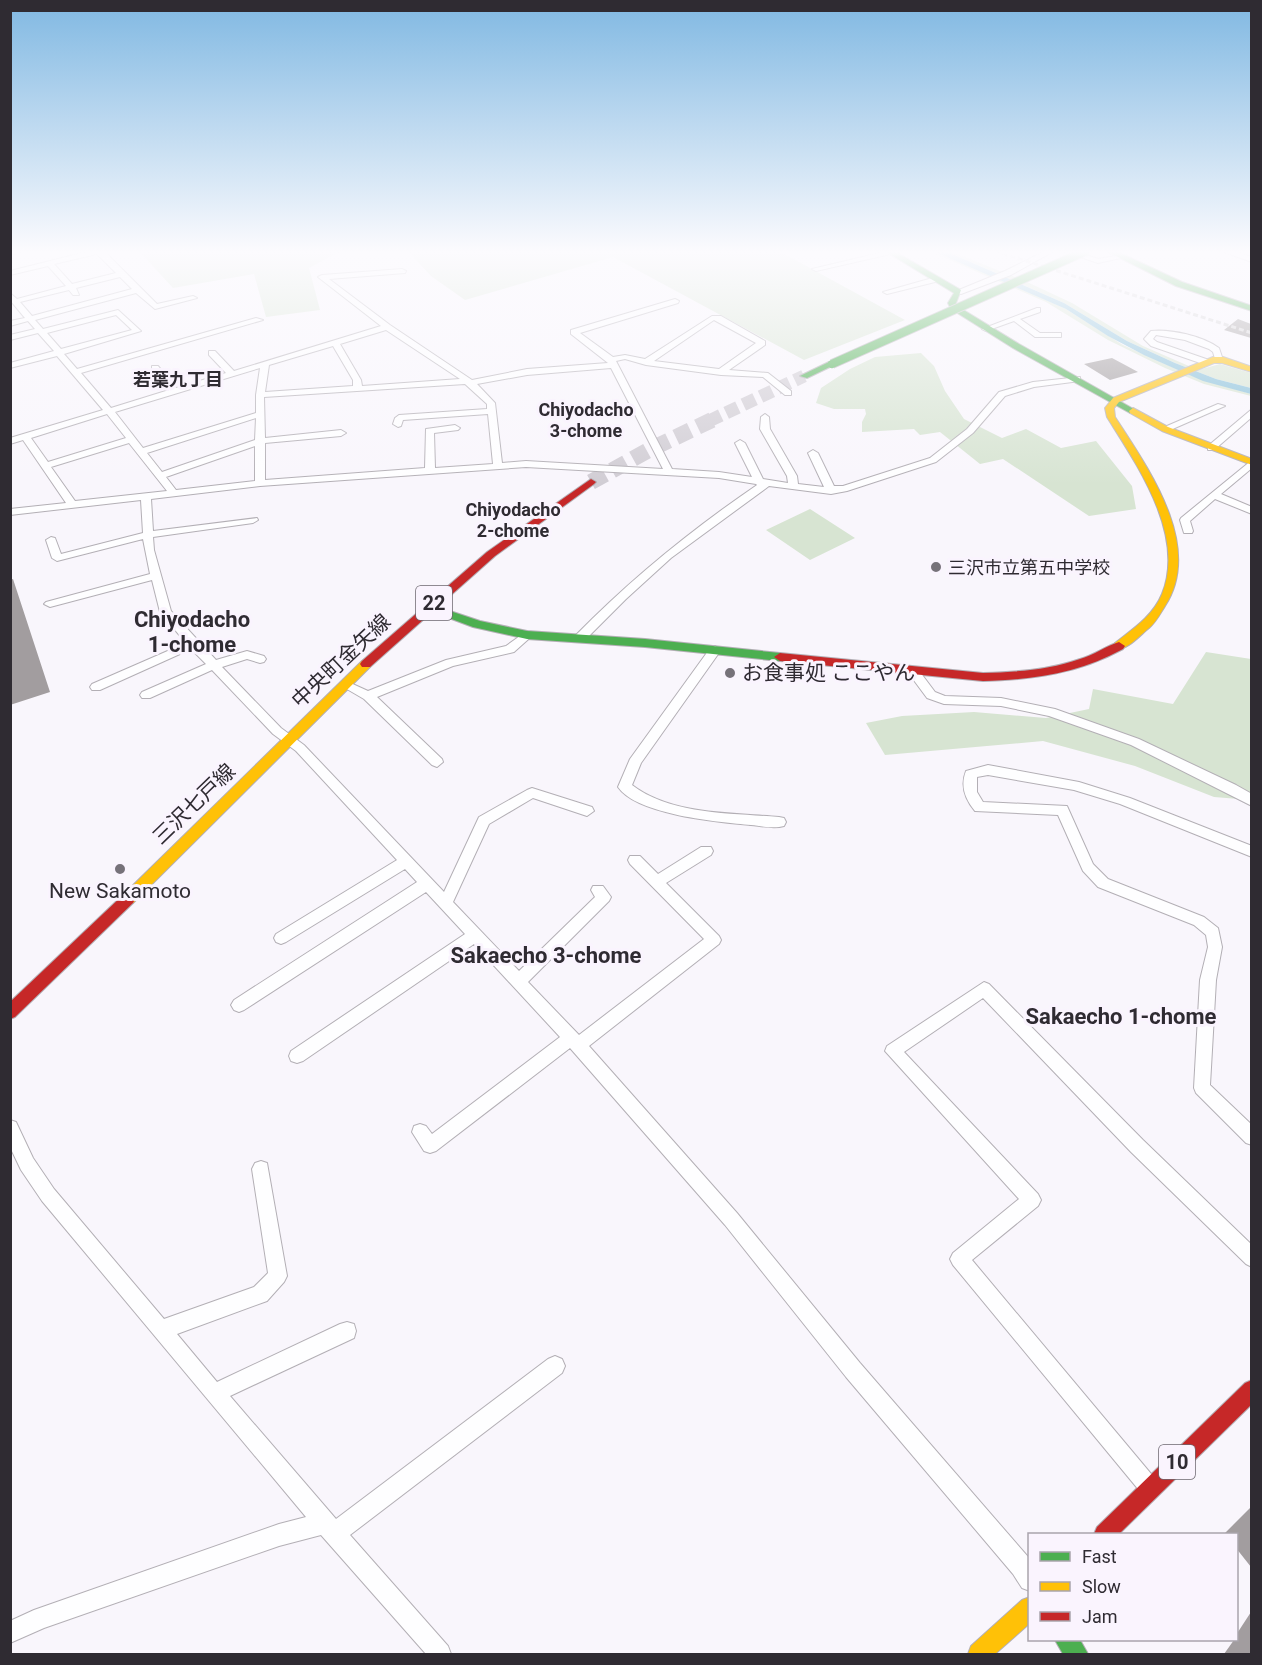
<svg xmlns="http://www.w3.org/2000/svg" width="1262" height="1665" viewBox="0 0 1262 1665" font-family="Roboto,'Noto Sans JP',sans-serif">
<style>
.green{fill:#d7e4d2}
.water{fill:#84bed8}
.building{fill:#a29d9f}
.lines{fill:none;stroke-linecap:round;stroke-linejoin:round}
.primary-tunnel-far1{stroke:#d1cdd4;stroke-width:13;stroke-dasharray:13 6;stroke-linecap:butt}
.primary-tunnel{stroke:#d1cdd4;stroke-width:16;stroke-dasharray:16 8;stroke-linecap:butt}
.street-casing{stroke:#b3afb5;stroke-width:2}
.fast-casing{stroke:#b3afb5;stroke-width:2}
.slow-casing{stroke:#b3afb5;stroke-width:2}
.jam-casing{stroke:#b3afb5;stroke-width:2}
.street{fill:#fefeff;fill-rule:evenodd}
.fast{fill:#4caf50;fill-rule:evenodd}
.slow{fill:#ffc107;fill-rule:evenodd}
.jam{fill:#c62828;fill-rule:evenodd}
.rail{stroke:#d4d2d4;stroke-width:3;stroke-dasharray:5 3;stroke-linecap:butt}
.fast-bridge-casing{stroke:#b3afb5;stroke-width:10;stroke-linecap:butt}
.fast-bridge{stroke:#4caf50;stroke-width:8}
.poi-dot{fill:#767279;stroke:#faf4fe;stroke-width:2}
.labels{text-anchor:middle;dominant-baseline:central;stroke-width:6;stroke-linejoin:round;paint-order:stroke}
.far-neighbourhood-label{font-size:18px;font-weight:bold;fill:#2f2b32;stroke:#faf4fe}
.far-poi-label{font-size:18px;fill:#2f2b32;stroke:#faf4fe;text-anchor:start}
.shield{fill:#faf4fe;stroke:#6c676f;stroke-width:1.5}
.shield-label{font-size:20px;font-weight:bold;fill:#2f2b32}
.street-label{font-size:21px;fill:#2f2b32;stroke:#faf4fe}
.poi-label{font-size:21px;fill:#2f2b32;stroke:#faf4fe;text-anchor:start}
.neighbourhood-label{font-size:22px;font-weight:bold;fill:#2f2b32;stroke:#faf4fe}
</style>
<rect width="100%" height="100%" fill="#f9f6fc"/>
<path class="green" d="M139 251H345L333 255 309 268 320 310 266 317 254 274 173 288Z
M408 251H779L905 320 804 360 613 257 465 300 431 276Z
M929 251 976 268 1066 309 1123 345 1190 375 1251 394V396L1204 384 1165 368 1108 340 1046 302Z
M946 251 960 255 1025 281 1072 303 1143 346 1198 370 1220 364 1251 373V388L1216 379 1175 363 1127 341 1064 303Z
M921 353 934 366 945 391 964 419 1002 438 1026 429 1061 448 1096 441 1132 486 1136 509 1089 516 1003 459 980 464 940 432 920 435 914 429 862 432V422L866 414 865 409H834L816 403 821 388 850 369 875 357Z
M810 509 855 538 810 560 766 530Z
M1206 652 1251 659V800L1214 797 1135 766 1043 741 885 755 866 723 902 716 974 712 1046 718 1089 709 1093 689 1173 704Z"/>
<path class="water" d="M933 251 950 253 1064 303 1127 341 1175 363 1216 379 1251 388V394L1203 381 1144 355 1108 336 1066 309Z"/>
<path class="building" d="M1238 319 1251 324V338L1224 330Z
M1112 358 1127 366 1138 372 1110 380 1084 364Z
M13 579 50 692 10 705V580Z
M1251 1507V1567L1236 1548V1534H1224Z
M1251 1612V1654H1224L1234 1640H1236V1635Z"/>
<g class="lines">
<path class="primary-tunnel-far1" d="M709 421 804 376"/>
<path class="primary-tunnel" d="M591 482 649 450 712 420"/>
<defs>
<path id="street" d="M10 251H22L10 255Z
M90 251H104L157 304 193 296 197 298 155 309 136 293 35 320 43 329 118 310 141 331 64 354 77 369 256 318 263 320 81 373 111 408 169 390 152 370V366H158L176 388 226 373 209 355V351H215L234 371 381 326 318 277 322 275 402 269 406 271 405 273 329 279 390 325 472 380 527 369 608 363 571 334V330L675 299 679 301 678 303 580 333 613 357 625 355 645 359 712 316H721L765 341V345L729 370 768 373 791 391V395H785L763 377 721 375 646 365 625 359 616 361 672 469 719 472 752 477 735 443 740 440 745 443 763 479 788 483 787 476 760 429 761 417 765 414 769 417 770 429 797 476 798 484 824 487 808 453 813 450 818 453 834 486H843L930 458 967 429 999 392 1033 382 1080 377V381L1034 387 1005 396 973 433 936 462 847 491 831 494 769 486 671 558 626 599 583 642H575V636C631 579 691 530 757 485L756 484 719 478 526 467 260 486 151 499 153 531 257 518 258 520 253 523 153 537 154 550 171 611 216 660 247 651 264 656 266 659 264 662 260 663 247 659 222 667 281 728 304 745 444 892 479 817 527 790 532 788 592 807 594 811 587 816 533 798 489 824 453 902 519 971 595 897 591 890 593 886H603L611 897 609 901 528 982 579 1035 704 939 630 864 628 860 630 856H640L658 874 701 847H711L713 851 711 855 666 883 719 936 721 940 719 944 589 1046 737 1213 860 1363 1029 1558 1030 1591 1022 1588 1013 1574 846 1377 725 1225 570 1048 436 1151 430 1153 424 1151 412 1132 414 1126 420 1124 426 1126 432 1134 560 1037 474 944 303 1061 297 1063 291 1061 289 1056 291 1051 465 934 426 892 244 1010 239 1012 234 1010 231 1005 234 1000 417 882 405 869 286 942 281 944 276 942 274 938 276 934 397 860 296 751 273 734 212 670 150 698H142L140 695 142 692 206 664 191 649 100 690H92L90 687 92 684 186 643 160 612 152 580 50 607 44 604 46 602 150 574 143 539 57 561 52 558 46 540 51 537 55 538 61 554 143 533 141 500 10 515V509L66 503 23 440 10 444V438L103 410 57 356 10 368V363L54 351 38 333 10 340V335L35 329 28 321 10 326V321L25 318 10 300V293L17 299 66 286 48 266 10 275V271ZM97 254 116 273 72 284 54 264ZM120 277 132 289 32 316 20 302 69 290 73 295H79L76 288ZM116 315 132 330 61 349 47 333ZM714 320 756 343 719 369 654 361ZM386 330 460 379 362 386 361 380 340 344ZM333 346 353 380V386L265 392 269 365ZM260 368 256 395V413L143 448 115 412ZM611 368 663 469 526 461 502 463 495 403 477 384 527 375ZM465 384 487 404V409L399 415 395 418 393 424 398 427 401 426 403 420 488 414 493 464 435 468 434 433 458 430 460 428 455 425 426 429 425 468 265 480V443L341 436 346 433 341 430 265 438 264 397ZM107 414 126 438 48 462 31 438ZM256 418 255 440 162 472 147 453ZM129 443 167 491 75 501 51 467ZM255 446V481L176 490 166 477Z
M888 251 895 253 816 271 812 269Z
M1045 251H1054L1011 275 961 294 954 292 1005 271Z
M1063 251H1075L1098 259 1121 255 1125 257 1098 263Z
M1221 251H1233L1252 257V262Z
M936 277 940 279 939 281 887 294 883 292Z
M1037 308H1040V312L1020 319 1040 333H1061V337H1035L1014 321 986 331 982 329Z
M1151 331C1171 329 1203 336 1219 348L1223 360 1216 362 1213 352 1209 349 1185 340 1156 335 1153 339 1157 342 1209 360V364H1203L1151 346 1144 339Z
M1218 404 1225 406 1168 431 1160 429Z
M1252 409V417L1214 450H1208V446Z
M1252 460V468L1221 494 1252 507V514L1215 499 1190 521 1193 531 1192 533H1184L1180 520 1181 518Z
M527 631 533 635 514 652 453 666 377 697 442 759 443 762 437 767 432 765 364 699 340 685 346 681 368 691 446 660 506 646Z
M715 646 721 650 641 763 632 785C671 815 732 813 779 817L784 818 786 822 784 826C774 829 761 826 751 825 719 822 637 815 618 787L630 759 711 647Z
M913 667 917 668 935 692 945 696 1001 698 1055 709 1139 739 1236 785 1252 794V806L1131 745 1049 716 1001 706 944 704 927 698 907 671Z
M988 765 1079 782 1130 798 1252 846V857L1120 804 1074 790 988 775 977 777V792L983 802 1067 806 1093 864 1108 879 1204 917 1218 928 1222 947 1216 980 1210 1085 1252 1125V1145L1246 1143 1196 1093 1194 1088 1200 980 1208 947 1206 935 1194 925 1098 887 1083 871 1058 815 975 811C965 799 960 786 966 771Z
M984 982 989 984 1143 1140 1252 1245V1267L1246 1264 1131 1152 983 998 904 1052 1038 1194 1041 1200 1038 1206 972 1260 1157 1481 1160 1488 1157 1495 1150 1498 1143 1495 953 1265 950 1259 953 1253 1019 1199 885 1051 887 1046Z
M10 1120 16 1122 33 1158 54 1189 164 1319 254 1287 268 1273 252 1169 255 1163 261 1161 267 1163 287 1276 284 1282 267 1301 177 1334 217 1382 340 1324 347 1322 354 1324 356 1331 354 1338 230 1396 336 1519 548 1359 555 1356 562 1359 565 1366 562 1373 350 1535 448 1646 451 1654H426L321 1535 279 1546 44 1628 10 1643V1621L34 1610 279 1524 306 1517 42 1201 21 1170 10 1147Z"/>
<path id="fast" d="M885 251H894L961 290 956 303 957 306 1019 344 1137 411 1130 413 1013 348 951 309 948 303 954 293Z
M1106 251H1116L1182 282 1252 306V311L1176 286Z
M829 362 836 364 807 378 800 376Z
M429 604 480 621 527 631 645 639 780 653 786 657 780 661 645 647 527 639 473 627 425 609 423 607Z
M1055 1640H1080L1088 1654H1063Z"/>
<path id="slow" d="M1213 357H1223L1252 367V372L1222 363H1214L1119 402 1114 408 1115 417C1148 468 1204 546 1165 606 1160 614 1156 622 1149 628 1140 635 1127 651 1115 649V643C1133 629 1153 616 1162 594 1186 535 1137 465 1107 417L1105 408 1113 398Z
M1133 408 1168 427 1252 459V465L1162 431 1130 413 1129 411Z
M366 660 370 661 372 664 370 667 133 903H123L121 899 123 895 362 661Z
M1030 1597V1623L995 1654H968L971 1646 1022 1600Z"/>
<path id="jam" d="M591 479 596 482 594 484 495 556 370 667H362L360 664 362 661 487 552Z
M1119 642 1125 646 1123 649C1079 673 1033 680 983 681L780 661 774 657 780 653 983 673C1016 672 1049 670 1080 659 1094 655 1106 646 1119 642Z
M128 893 133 895 135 899 133 903 15 1017 10 1019V1002L123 895Z
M1252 1380V1404L1119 1534H1094L1097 1527 1245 1383Z"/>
</defs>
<use href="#street" class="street-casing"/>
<use href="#fast" class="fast-casing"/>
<use href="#slow" class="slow-casing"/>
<use href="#jam" class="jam-casing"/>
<use href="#street" class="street"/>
<use href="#fast" class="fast"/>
<use href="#slow" class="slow"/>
<use href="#jam" class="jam"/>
<path class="rail" d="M995 251 1252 333"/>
<defs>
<path id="fast-bridge" d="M832 364 1086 251"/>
</defs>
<use href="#fast-bridge" class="fast-bridge-casing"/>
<use href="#fast-bridge" class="fast-bridge"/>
</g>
<linearGradient id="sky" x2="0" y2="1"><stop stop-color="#80b8e2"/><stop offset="0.52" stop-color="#fcfbfe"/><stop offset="1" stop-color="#fcfbfe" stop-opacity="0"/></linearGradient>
<rect width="1262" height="485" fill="url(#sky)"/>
<g class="poi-dot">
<circle cx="936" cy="567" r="6"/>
<circle cx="730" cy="673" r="6"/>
<circle cx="120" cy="869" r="6"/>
</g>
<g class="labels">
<g class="far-neighbourhood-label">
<text x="178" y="379">若葉九丁目</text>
<text x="586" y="409">Chiyodacho<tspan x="586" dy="21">3-chome</tspan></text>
<text x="513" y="509">Chiyodacho<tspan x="513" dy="21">2-chome</tspan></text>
</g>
<g class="far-poi-label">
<text x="948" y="567">三沢市立第五中学校</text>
</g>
<g class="shield">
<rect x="416" y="586" width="36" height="34" rx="4.5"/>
<rect x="1159" y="1445" width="36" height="34" rx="4.5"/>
</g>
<g class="shield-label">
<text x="434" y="603">22</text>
<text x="1177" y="1462">10</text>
</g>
<g class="street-label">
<text transform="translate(341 661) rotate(-43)">中央町金矢線</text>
<text transform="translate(194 804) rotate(-44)">三沢七戸線</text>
</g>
<g class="poi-label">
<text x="742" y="673">お食事処 ここやん</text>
<text x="120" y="891" text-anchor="middle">New Sakamoto</text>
</g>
<g class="neighbourhood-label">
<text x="192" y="619">Chiyodacho<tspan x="192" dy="25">1-chome</tspan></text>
<text x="546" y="955">Sakaecho 3-chome</text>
<text x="1121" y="1016">Sakaecho 1-chome</text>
</g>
</g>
<rect width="1262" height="1665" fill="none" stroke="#2f2b32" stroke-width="24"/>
<rect x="1028" y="1533" width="210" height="108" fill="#faf4fe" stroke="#a9a4ac" stroke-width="1.5"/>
<rect x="1040" y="1552" width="30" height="9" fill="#4caf50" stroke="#a9a4ac" stroke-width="1.5"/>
<text x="1082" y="1563" font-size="18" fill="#2f2b32">Fast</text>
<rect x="1040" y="1582" width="30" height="9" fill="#ffc107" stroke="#a9a4ac" stroke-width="1.5"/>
<text x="1082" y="1593" font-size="18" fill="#2f2b32">Slow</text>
<rect x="1040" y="1612" width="30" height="9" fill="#c62828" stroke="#a9a4ac" stroke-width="1.5"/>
<text x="1082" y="1623" font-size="18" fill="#2f2b32">Jam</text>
</svg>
